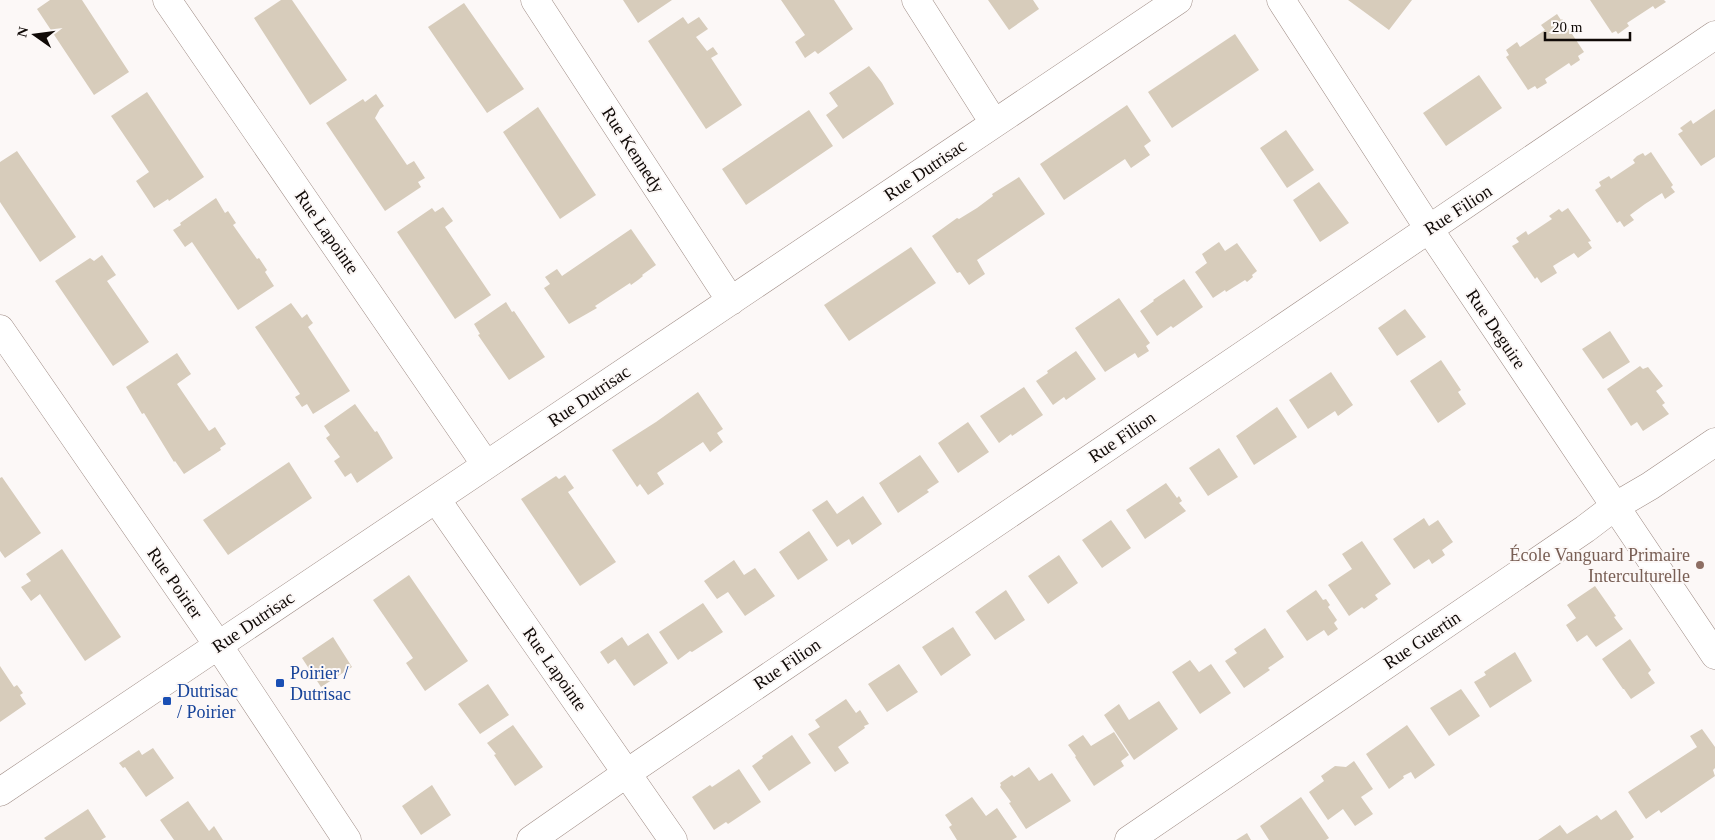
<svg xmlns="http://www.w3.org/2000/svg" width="1715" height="840" viewBox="0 0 1715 840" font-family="'Times New Roman',serif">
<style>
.building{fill:#d7ccbb}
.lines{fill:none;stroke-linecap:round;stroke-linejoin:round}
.minor-casing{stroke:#9f8c85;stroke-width:29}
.minor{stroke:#fff;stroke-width:28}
.education-dot{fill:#8d6e63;stroke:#fcf8f7;stroke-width:2}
.transit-dot{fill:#1a4fb4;stroke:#fcf8f7;stroke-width:2}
.labels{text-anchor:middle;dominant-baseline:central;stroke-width:4;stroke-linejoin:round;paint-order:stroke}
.street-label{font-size:18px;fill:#100a07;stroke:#fcf8f7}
.education-label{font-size:18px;fill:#785e54;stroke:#fcf8f7;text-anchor:end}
.transit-label{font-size:18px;fill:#164399;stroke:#fcf8f7;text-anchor:start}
</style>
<rect width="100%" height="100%" fill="#fcf8f7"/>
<path class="building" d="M50 0H82L129 72 94 95 37 9Z
M281 0H292L347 80 310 105 254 18Z
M623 0H672L638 23Z
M781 0H834L853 29 818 54 815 51 805 58 795 42 805 35Z
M988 0H1033L1039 9 1009 30Z
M1348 0H1412L1389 30Z
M1590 0H1664L1666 2 1655 9 1653 6 1627 23 1629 26 1618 34 1616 31 1612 33Z
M464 3 524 89 487 113 428 27Z
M1557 14 1561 20 1562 19 1584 52 1578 56 1580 60 1571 66 1569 63 1545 79 1547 83 1537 89 1535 86 1528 90 1506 57 1509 55 1506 50 1517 42 1520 47 1545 30 1541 25Z
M683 17 688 24 699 17 708 29 696 37 707 51 713 47 718 54 711 58 742 105 706 129 648 41Z
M1235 34 1259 70 1172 128 1148 92Z
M869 66 882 83 894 104 843 139 826 115 838 106 829 93Z
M1479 75 1502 108 1446 146 1423 113Z
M147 92 204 177 169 201 168 199 154 208 136 181 149 172 111 116Z
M376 94 384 106 380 109 375 118 407 165 414 161 425 178 418 182 421 187 385 211 326 123 363 99 365 102Z
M1127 105 1151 141 1144 146 1150 155 1131 168 1125 159 1064 200 1040 164Z
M538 107 596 195 560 219 503 132Z
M1715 109V157L1701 166 1678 134 1683 131 1680 128 1691 120 1693 124Z
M809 110 833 146 746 205 722 169Z
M1286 130 1314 170 1287 188 1260 148Z
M17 151 76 237 40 262 0 202V162Z
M1651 152 1673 185 1671 187 1675 192 1665 199 1662 193 1645 204 1630 215 1634 220 1624 227 1620 221 1617 223 1595 190 1601 186 1599 182 1609 176 1611 179 1635 163 1633 160 1637 156 1643 153 1645 156Z
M1019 177 1045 214 977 260 985 274 969 285 960 272 957 273 932 236 957 218 959 219 977 208 993 196 992 194Z
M1319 182 1349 223 1320 242 1293 200Z
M216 198 225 213 228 211 236 223 233 225 257 259 259 258 267 270 265 272 274 286 238 310 192 242 185 247 173 230 181 225 180 223Z
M443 207 453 221 445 227 491 295 455 319 397 232 432 208 435 212Z
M1568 208 1591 241 1588 242 1592 248 1578 258 1574 253 1553 266 1557 273 1541 283 1537 277 1535 279 1512 246 1519 242 1516 238 1526 231 1528 235 1552 219 1549 216 1559 209 1562 212Z
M631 229 656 265 642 275 643 276 638 280 631 285 630 283 595 306 597 308 569 324 544 288 550 284 545 277 557 269 562 276Z
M1219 242 1225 251 1237 243 1257 271 1252 275 1253 277 1247 282 1245 280 1226 292 1225 290 1213 298 1195 272 1207 263 1202 254Z
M911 247 936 283 849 341 824 305Z
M102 255 116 275 107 281 149 342 113 366 55 281 90 258 94 261Z
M1184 279 1203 307 1173 328 1171 326 1157 336 1140 311 1154 301 1153 300Z
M1119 298 1150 343 1146 346 1149 351 1138 358 1135 353 1105 372 1075 328Z
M506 302 512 312 514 311 545 357 509 380 478 335 480 334 474 324Z
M291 303 302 318 307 314 310 319 313 323 308 327 350 391 313 414 307 404 302 407 295 397 300 394 255 327Z
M1405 309 1426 337 1397 356 1378 328Z
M1610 331 1630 362 1603 379 1582 349Z
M1076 351 1096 379 1066 400 1064 397 1053 405 1036 381 1048 373 1047 371Z
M177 353 191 374 177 384 209 431 215 427 226 444 220 448 221 450 184 474 175 461 174 462 144 413 142 414 126 387Z
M1441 360 1461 390 1458 392 1466 404 1438 423 1410 381Z
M1640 366 1643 369 1648 367 1663 386 1656 391 1665 403 1662 405 1669 414 1643 431 1637 422 1631 426 1607 389Z
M1331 372 1353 405 1338 416 1335 411 1308 429 1289 400Z
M1024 387 1043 415 1012 436 1011 434 999 443 980 416Z
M698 392 723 429 717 433 723 442 710 452 703 442 657 473 664 484 648 495 640 484 637 487 612 450 656 422Z
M355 404 375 432 377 431 393 458 357 483 351 473 345 477 334 461 340 457 326 438 330 435 324 426Z
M1277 407 1297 437 1254 465 1236 436Z
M968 422 989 452 958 473 938 443Z
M1219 448 1238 477 1208 496 1189 468Z
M920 455 939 482 927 490 929 492 898 513 879 483Z
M289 462 312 498 228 555 203 520Z
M565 475 574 488 568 492 616 562 580 586 521 499 556 476 559 479Z
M2 477 41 533 5 558 0 551V478Z
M1166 483 1177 498 1179 496 1182 501 1179 503 1186 511 1145 539 1126 510Z
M863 496 882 524 852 545 849 539 837 547 812 510 827 500 837 514Z
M1424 518 1429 526 1438 520 1453 542 1442 550 1445 555 1432 564 1429 559 1414 569 1393 539Z
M1111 520 1131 548 1102 568 1082 540Z
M809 531 828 560 798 580 779 552Z
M1362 541 1391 584 1375 595 1378 599 1364 609 1362 607 1349 616 1328 585 1352 569 1342 554Z
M62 549 121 637 85 661 40 594 31 601 21 587 31 581 26 574Z
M1059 555 1078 583 1048 604 1028 576Z
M734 560 744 575 755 568 775 596 745 616 728 592 717 599 704 581Z
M409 575 468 661 425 691 406 663 413 658 373 600Z
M1595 586 1616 616 1614 617 1623 629 1596 647 1587 635 1577 642 1566 625 1576 618 1567 605Z
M1006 590 1025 620 995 640 975 612Z
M1316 590 1323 600 1326 599 1330 605 1328 607 1337 620 1334 623 1338 629 1328 636 1324 630 1307 641 1286 611Z
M703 603 723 632 692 652 690 651 678 660 659 632Z
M953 627 971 655 941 676 922 647Z
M1265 628 1284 657 1268 668 1270 670 1244 688 1225 661 1237 653 1234 649Z
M648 633 668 663 634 686 615 659 608 664 600 652 622 637 628 646Z
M333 637 352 667 321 687 302 658Z
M1630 639 1651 670 1648 673 1655 683 1631 699 1624 689H1623L1602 659Z
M1515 652 1532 681 1490 708 1474 682 1486 675 1484 672Z
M1190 660 1199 672 1211 664 1231 693 1200 714 1172 672Z
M899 664 918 692 887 712 868 684Z
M0 666 14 687 17 685 23 693 20 695 26 704 0 722Z
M488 684 509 715 480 734 458 704Z
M1461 689 1480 716 1449 736 1430 708Z
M846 699 856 713 860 710 869 724 864 726 865 728 838 747 849 763 835 772 808 734 820 727 815 720Z
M1159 701 1178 729 1134 760 1104 715 1119 704 1129 720Z
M513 725 543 767 515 786 494 755 496 754 487 743Z
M1407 725 1435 765 1415 779 1411 772 1403 776 1404 778 1389 789 1366 754Z
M1702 729 1715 747V768L1713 770 1715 776 1661 813 1659 810 1646 819 1628 792 1697 747 1690 736Z
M1114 732 1129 755 1121 761 1124 766 1094 786 1075 757 1076 756 1068 745 1083 735 1091 746Z
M792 735 811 763 769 791 752 766 763 758 762 756Z
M153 748 174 778 146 797 125 767 123 768 119 763 139 750 142 755Z
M1354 761 1373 789 1361 797 1373 814 1355 826 1343 809 1328 820 1309 792 1324 781 1321 776 1335 766 1346 767Z
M1029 767 1039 781 1052 773 1071 801 1026 829 1009 803 1011 802 1000 787 1001 785 1000 783 1012 775 1014 777Z
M739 769 761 802 728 824 726 822 714 830 692 797 710 785 712 787Z
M432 785 451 815 421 835 402 806Z
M972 797 986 816 997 808 1017 837 1012 840H957L949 827 952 825 945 815Z
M1301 797 1329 838 1326 840H1269L1260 826Z
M188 801 209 831 214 826 223 840H174L160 820Z
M88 809 106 837 101 840H46L44 838Z
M1616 810 1634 837 1630 840H1538L1560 825 1567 834 1597 815 1601 820Z
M1247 833 1251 840H1236Z"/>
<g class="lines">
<defs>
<path id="minor" d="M167 0 486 465
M535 0 731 301
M916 0 994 123
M1281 0 1429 229 1715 655
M0 329 218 645 347 840
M436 499 673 840
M0 792 1178 0
M531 840 627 773 1715 35
M1129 840 1585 529 1614 507 1650 486 1715 442"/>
</defs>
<use href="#minor" class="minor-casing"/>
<use href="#minor" class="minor"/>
</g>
<circle class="education-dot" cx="1700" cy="565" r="5"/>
<g class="transit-dot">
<rect x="275" y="678" width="10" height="10" rx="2.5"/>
<rect x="162" y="696" width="10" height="10" rx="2.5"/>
</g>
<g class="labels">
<g class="street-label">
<text transform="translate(633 150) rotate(57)">Rue Kennedy</text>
<text transform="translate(925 170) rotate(-34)">Rue Dutrisac</text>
<text transform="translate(1458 210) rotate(-33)">Rue Filion</text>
<text transform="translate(327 232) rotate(55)">Rue Lapointe</text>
<text transform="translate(1496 329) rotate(56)">Rue Deguire</text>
<text transform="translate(589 396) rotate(-34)">Rue Dutrisac</text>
<text transform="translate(1122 437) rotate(-34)">Rue Filion</text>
<text transform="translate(175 583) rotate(55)">Rue Poirier</text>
<text transform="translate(253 622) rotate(-34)">Rue Dutrisac</text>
<text transform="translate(1422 640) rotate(-34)">Rue Guertin</text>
<text transform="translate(787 664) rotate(-34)">Rue Filion</text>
<text transform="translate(555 669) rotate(55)">Rue Lapointe</text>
</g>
<g class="education-label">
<text x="1690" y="555">École Vanguard Primaire<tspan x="1690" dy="21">Interculturelle</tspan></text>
</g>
<g class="transit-label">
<text x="290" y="673">Poirier /<tspan x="290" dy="21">Dutrisac</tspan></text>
<text x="177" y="691">Dutrisac<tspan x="177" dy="21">/ Poirier</tspan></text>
</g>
</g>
<g transform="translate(35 35) rotate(284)" stroke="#fcf8f7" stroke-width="4" paint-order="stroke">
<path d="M0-4L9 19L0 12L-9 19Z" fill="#100a07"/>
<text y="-8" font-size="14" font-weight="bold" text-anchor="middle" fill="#100a07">N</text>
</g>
<path d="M1545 32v8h85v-8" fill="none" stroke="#100a07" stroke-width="2.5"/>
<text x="1552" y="32" font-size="15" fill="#100a07" stroke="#fcf8f7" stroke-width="4" paint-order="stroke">20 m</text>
</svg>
